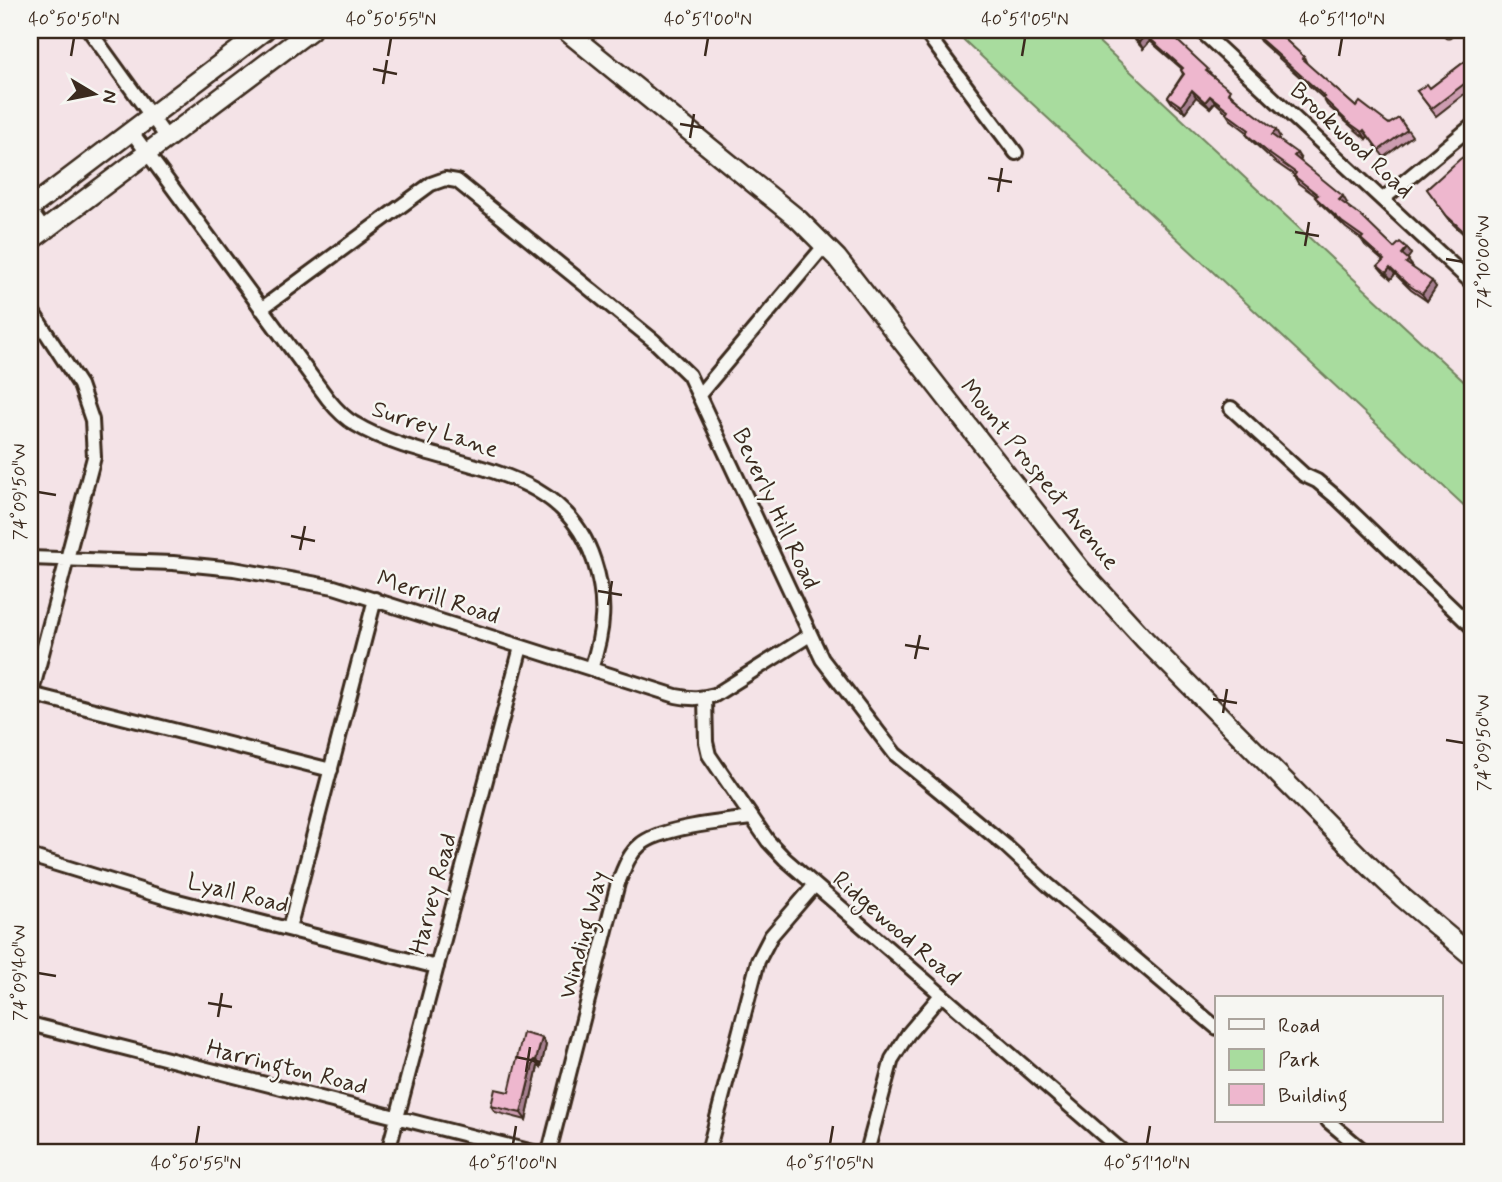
<svg xmlns="http://www.w3.org/2000/svg" width="1502" height="1182" viewBox="0 0 1502 1182" font-family="Mynerve,sans-serif">
<style>
.green{fill:#a8dc9e;stroke:#72835e;stroke-width:2}
.lines{fill:none;stroke-linecap:round;stroke-linejoin:round}
.lane-casing{stroke:#3b2a1e;stroke-width:11}
.street-casing{stroke:#3b2a1e;stroke-width:18}
.secondary-casing{stroke:#3b2a1e;stroke-width:23}
.lane{stroke:#f6f6f2;stroke-width:6}
.street{stroke:#f6f6f2;stroke-width:12}
.secondary{stroke:#f6f6f2;stroke-width:18}
.wall{fill:#cd9db1;stroke:#3b2a1e;stroke-width:2}
.shaded-wall{fill:#a78090;stroke:#3b2a1e;stroke-width:2}
.building{fill:#eeb7ce;stroke:#3b2a1e;stroke-width:2}
.ticks{fill:none;stroke:#3b2a1e;stroke-width:2.5}
.labels{text-anchor:middle;dominant-baseline:central;stroke-width:5;stroke-linejoin:round;paint-order:stroke}
.street-label{font-size:24px;fill:#3b2a1e;stroke:#f6f6f2}
.neatline{fill:none;stroke:#3b2a1e;stroke-width:2.5}
.ticks-label{font-size:18px;text-anchor:middle;fill:#3b2a1e}
</style>
<rect width="100%" height="100%" fill="#f4e3e7"/>
<filter id="ink" filterUnits="userSpaceOnUse"><feTurbulence type="fractalNoise" baseFrequency=".0143" numOctaves="2"/><feDisplacementMap in="SourceGraphic" scale="14" xChannelSelector="R" yChannelSelector="G"/><feConvolveMatrix kernelMatrix="1 2 1 2 8 2 1 2 1" color-interpolation-filters="sRGB"/></filter>
<g filter="url(#ink)">
<path class="green" d="M953 30H1086L1472 389V513Z"/>
<g class="lines">
<defs>
<path id="lane" d="M1444 30 1448 34"/>
<path id="street" d="M89 30 167 138
M924 30 1016 153
M1200 30 1472 283
M131 131 328 399C336 409 344 418 355 424 434 472 560 455 594 561 607 600 604 631 591 669
M1383 199 1472 126
M30 210 44 230
M30 308 80 385 92 420 94 457 30 699
M261 309 431 184 445 179 457 181 654 341 689 375 822 659 895 754 1006 846 1047 884 1217 1028
M699 395 825 245
M1231 408 1304 475 1317 481 1336 497 1472 627
M30 558 173 563 234 569 334 587 676 696C691 699 701 699 715 695L810 635
M31 694 331 770
M705 697 706 742 709 755 768 841 785 859 1123 1152
M30 856 170 899 437 967
M289 929 375 599
M30 1024 533 1152
M1328 1121 1365 1152
M388 1152 521 647
M549 1152 618 883C624 869 628 855 640 845 661 827 723 822 751 818
M708 1152 758 961 771 936 814 886
M867 1152 892 1059 908 1034 941 995"/>
<path id="secondary" d="M565 30 799 220 837 258 1081 570 1145 640 1362 859 1402 897 1472 956
M30 208 265 30
M30 241 311 30"/>
</defs>
<use href="#lane" class="lane-casing"/>
<use href="#street" class="street-casing"/>
<use href="#secondary" class="secondary-casing"/>
<use href="#lane" class="lane"/>
<use href="#street" class="street"/>
<use href="#secondary" class="secondary"/>
</g>
<path class="wall" d="M1166 30 1234 97 1280 137 1278 140 1301 159 1300 161 1347 203 1345 204 1394 248H1407L1411 254 1407 259 1413 267 1412 268 1436 287 1427 301 1411 290 1395 274 1391 279 1383 272 1378 266 1383 261 1365 245 1361 239 1346 228 1320 203 1315 197 1316 196 1298 183 1294 176V175L1275 162 1251 140 1246 134 1247 132 1230 119 1226 113V112L1215 102 1210 108 1196 97 1185 112 1172 103 1168 97 1183 74 1181 70 1182 69 1150 41 1143 49 1135 40 1130 34Z
M1251 30H1281L1278 33 1304 57 1307 64 1356 107 1389 124 1399 118 1412 136 1384 157 1368 136 1366 139 1353 128 1327 105 1323 98 1260 41 1256 34Z
M1472 56V88L1436 116 1417 91 1430 88Z
M1472 151V242L1452 223 1427 189Z
M542 1038 546 1045 541 1067 538 1066 526 1120 495 1112 491 1106 509 1092Z"/>
<path class="shaded-wall" d="M1146 35 1150 41 1143 49 1139 42Z
M1192 90 1196 97 1185 112 1181 106Z
M1210 96 1215 102 1210 108 1205 102Z
M1276 130 1280 137 1276 142 1272 135Z
M1364 130 1368 136 1366 139 1362 132Z
M1297 153 1301 159 1299 162 1294 156Z
M1343 196 1347 203 1344 206 1339 200Z
M1407 248 1411 254 1406 261 1402 254Z
M1390 268 1395 274 1391 279 1386 273Z
M1432 281 1436 287 1427 301 1422 294Z
M542 1038 546 1045 541 1067 536 1060Z
M534 1060 538 1066 526 1120 521 1113Z"/>
<path class="building" d="M1134 30H1166L1208 69 1206 71 1230 90 1228 93 1276 130 1272 135 1297 153 1294 156 1343 196 1339 200 1361 216 1394 248 1400 242 1407 248 1402 254 1409 260 1406 263 1432 281 1422 294 1407 284 1390 268 1386 273 1378 266 1384 260 1361 239 1363 237 1342 222 1315 197 1318 195 1294 176 1296 173 1271 155 1246 134 1249 130 1226 113 1228 110 1210 96 1205 102 1192 90 1181 106 1168 97 1184 74 1181 70 1183 68 1146 35 1139 42 1130 34Z
M1253 30H1275L1304 57 1302 59 1356 107 1360 102 1389 124 1399 118 1407 130 1379 150 1364 130 1362 132 1348 122 1323 98 1325 97 1256 35 1257 33Z
M1472 56V78L1431 109 1417 91 1427 84 1430 88Z
M1472 151V208L1467 211 1472 216V239L1447 216 1427 189 1460 159Z
M523 1033 542 1038 536 1060H534L521 1113 491 1106 495 1089 509 1092Z"/>
</g>
<path class="ticks" d="M71 56 74 38M388 56 391 38M705 56 708 38M1022 56 1025 38M1339 56 1342 38M373 69 397 74M383 84 387 60M680 124 704 128M690 138 694 114M988 178 1012 182M998 192 1002 168M1295 232 1319 236M1305 246 1309 222M1446 259 1464 262M38 492 56 495M291 536 315 541M300 550 305 526M598 591 622 595M608 605 612 581M905 645 929 649M915 659 920 635M1213 699 1237 703M1223 713 1227 689M1446 740 1464 743M38 973 56 976M208 1003 232 1007M218 1017 222 993M516 1057 540 1062M526 1072 530 1047M196 1144 199 1126M513 1144 516 1126M830 1144 833 1126M1147 1144 1150 1126"/>
<g class="labels">
<g class="street-label">
<text transform="translate(1351 141) rotate(43)">Brookwood Road</text>
<text transform="translate(435 430) rotate(19)">Surrey Lane</text>
<text transform="translate(1039 475) rotate(51)">Mount Prospect Avenue</text>
<text transform="translate(775 509) rotate(65)">Beverly Hill Road</text>
<text transform="translate(438 598) rotate(18)">Merrill Road</text>
<text transform="translate(238 894) rotate(14)">Lyall Road</text>
<text transform="translate(434 894) rotate(-75)">Harvey Road</text>
<text transform="translate(896 929) rotate(41)">Ridgewood Road</text>
<text transform="translate(584 935) rotate(-75)">Winding Way</text>
<text transform="translate(287 1068) rotate(14)">Harrington Road</text>
</g>
</g>
<rect width="1502" height="1182" fill="none" stroke="#f6f6f2" stroke-width="77"/>
<rect x="1215" y="996" width="228" height="126" fill="#f6f6f2" stroke="#aba49d" stroke-width="2"/>
<rect x="1229" y="1019" width="35" height="10" fill="#f6f6f2" stroke="#aba49d" stroke-width="2"/>
<text x="1278" y="1032" font-size="21" fill="#3b2a1e">Road</text>
<rect x="1229" y="1049" width="35" height="21" fill="#a8dc9e" stroke="#aba49d" stroke-width="2"/>
<text x="1278" y="1066" font-size="21" fill="#3b2a1e">Park</text>
<rect x="1229" y="1084" width="35" height="21" fill="#eeb7ce" stroke="#aba49d" stroke-width="2"/>
<text x="1278" y="1102" font-size="21" fill="#3b2a1e">Building</text>
<g transform="translate(94 94) rotate(100)" stroke="#f6f6f2" stroke-width="5" paint-order="stroke">
<path d="M0-5L12 26L0 18L-12 26Z" fill="#3b2a1e"/>
<text y="-10" font-size="19" font-weight="bold" text-anchor="middle" fill="#3b2a1e">N</text>
</g>
<rect x="38" y="38" width="1426" height="1106" class="neatline"/>
<g class="ticks-label">
<text x="74" y="25">40°50'50"N</text>
<text x="391" y="25">40°50'55"N</text>
<text x="708" y="25">40°51'00"N</text>
<text x="1025" y="25">40°51'05"N</text>
<text x="1342" y="25">40°51'10"N</text>
<text transform="translate(1483 262) rotate(-90)" y="6">74°10'00"W</text>
<text transform="translate(19 492) rotate(-90)" y="6">74°09'50"W</text>
<text transform="translate(1483 743) rotate(-90)" y="6">74°09'50"W</text>
<text transform="translate(19 973) rotate(-90)" y="6">74°09'40"W</text>
<text x="196" y="1169">40°50'55"N</text>
<text x="513" y="1169">40°51'00"N</text>
<text x="830" y="1169">40°51'05"N</text>
<text x="1147" y="1169">40°51'10"N</text>
</g>
</svg>
